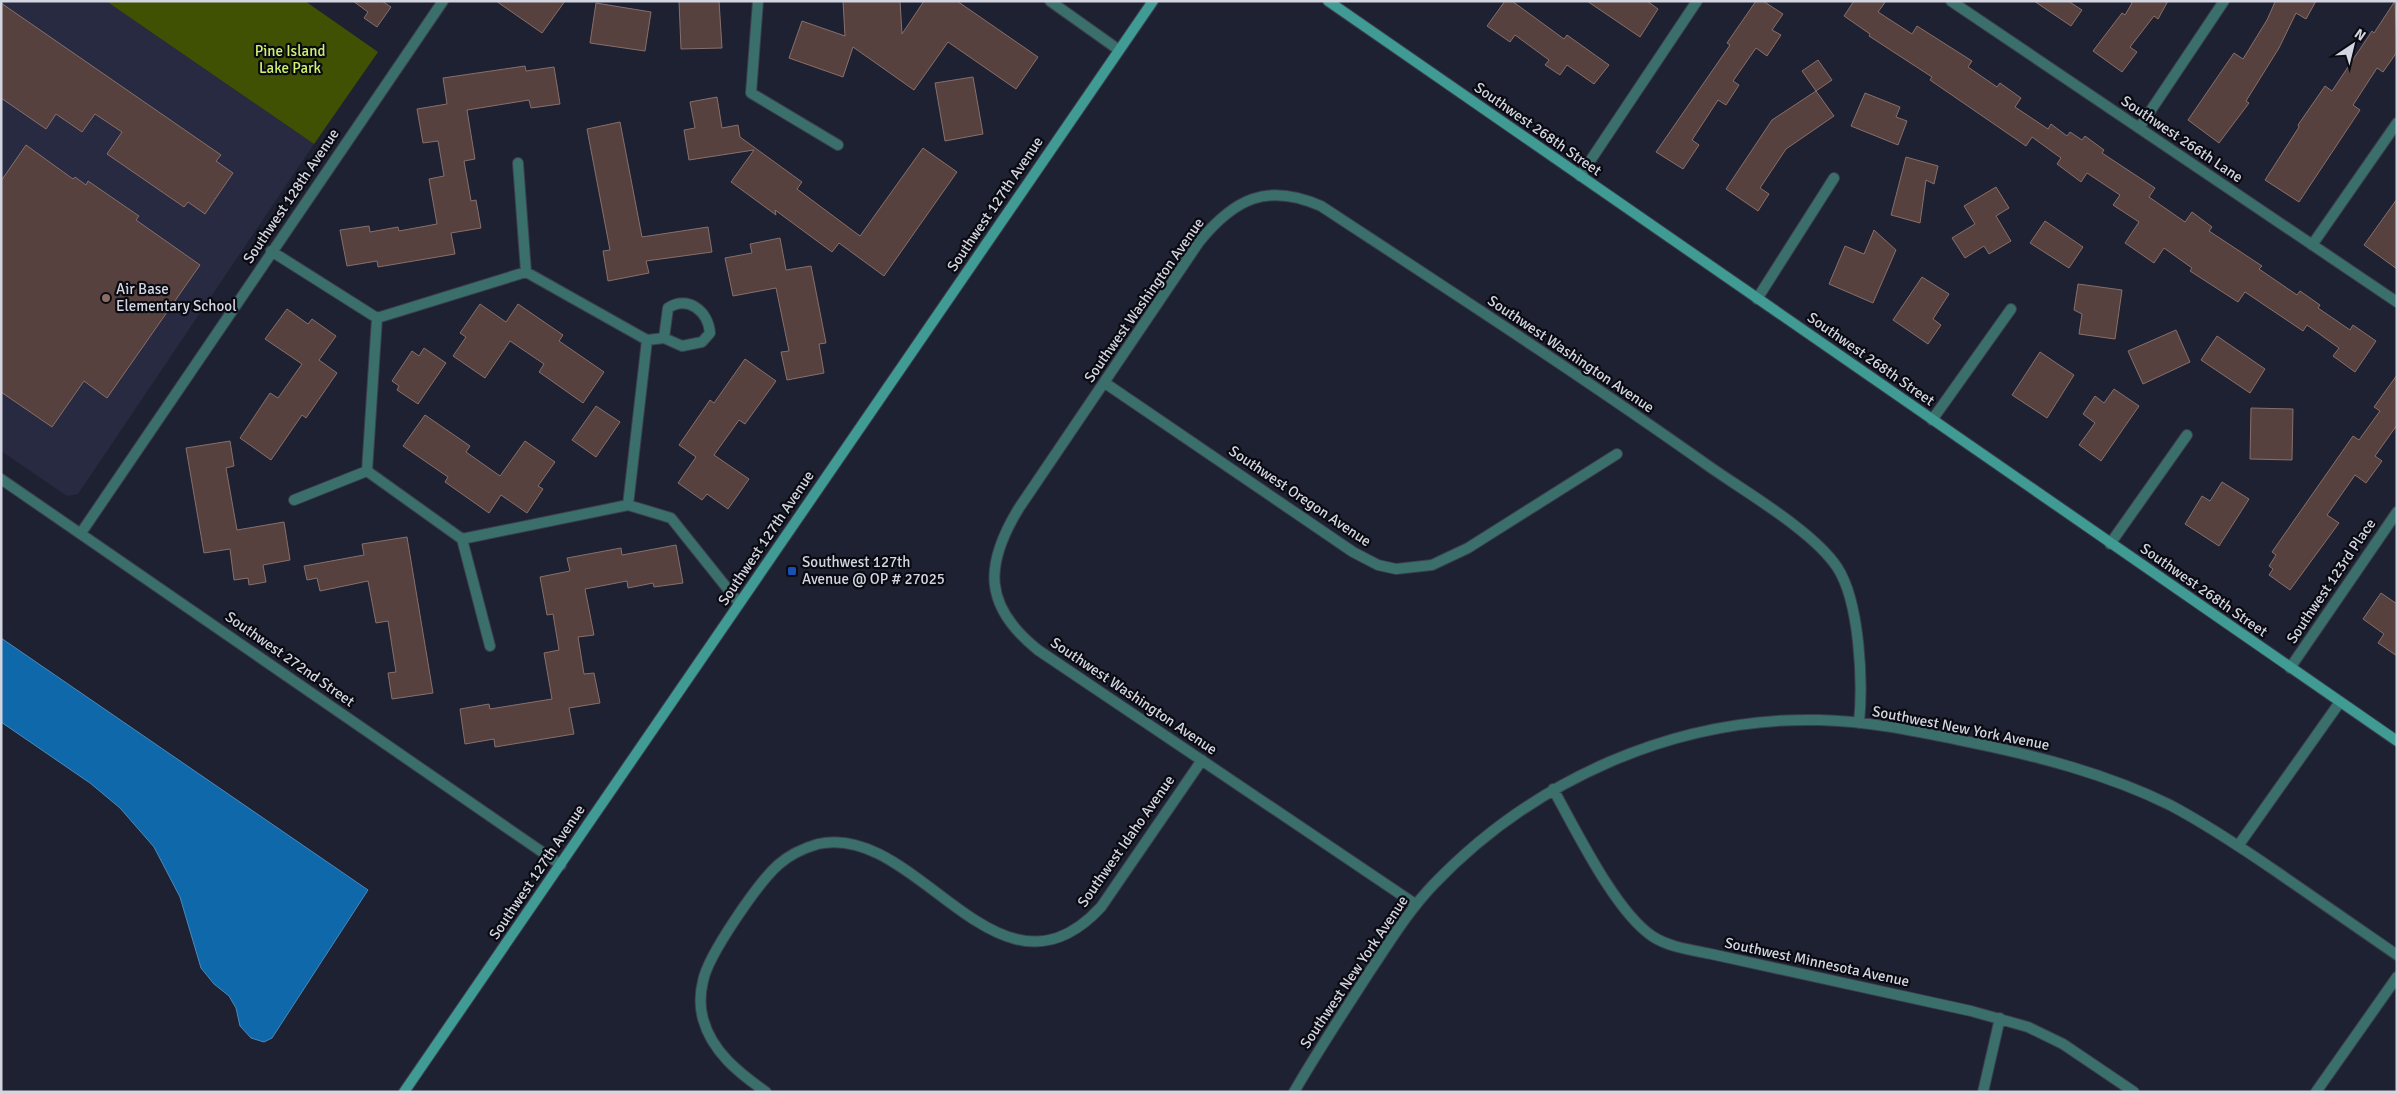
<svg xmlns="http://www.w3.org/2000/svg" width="2398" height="1093" viewBox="0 0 2398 1093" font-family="Signika,sans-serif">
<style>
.built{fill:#272a40}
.green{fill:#415104}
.water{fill:#0f68a9;stroke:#4a89ba}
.building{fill:#57413e;stroke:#876f6b}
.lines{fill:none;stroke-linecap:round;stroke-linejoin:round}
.minor-casing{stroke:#3b3e4d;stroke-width:12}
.secondary-casing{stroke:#3b3e4d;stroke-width:12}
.minor{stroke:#3a6f6b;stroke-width:10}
.secondary{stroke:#3f9b94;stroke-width:10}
.education-dot{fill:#8d6e63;stroke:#0a0b12;stroke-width:2}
.transit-dot{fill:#1a4fb4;stroke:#0a0b12;stroke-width:2}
.labels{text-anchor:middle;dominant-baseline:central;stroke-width:4.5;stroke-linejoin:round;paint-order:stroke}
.park-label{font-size:15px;fill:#d0f273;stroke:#0a0b12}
.street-label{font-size:15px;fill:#d3d5e0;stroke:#0a0b12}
.poi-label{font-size:15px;fill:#d3d5e0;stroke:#0a0b12;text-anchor:start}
</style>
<rect width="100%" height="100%" fill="#1e2131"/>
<path class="built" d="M1 1H106L314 144 78 494 67 496 1 451Z"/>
<path class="green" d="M106 1H305L378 52 314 144Z"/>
<path class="water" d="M1 638 368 890 272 1038 264 1042 251 1038 240 1026 236 1008 229 996 214 984 201 968 180 897 154 847 120 808 90 783 1 722Z"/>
<path class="building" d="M353 1H382L391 7 377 27 364 18 368 12Z
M496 1H565L542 33Z
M679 1H719L722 48 681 49Z
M843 1H900L902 34 924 1H957L1038 57 1016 89 948 42 914 90 853 47 843 77 789 58 802 21 845 36Z
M1505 1H1512L1564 39 1567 35 1609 65 1594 84 1567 65 1560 75 1545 65 1549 60 1515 35 1510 42 1487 26Z
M1587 1H1647L1658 9 1640 37Z
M1756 1H1763L1783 14 1772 30 1781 35 1767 56 1756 48 1733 81 1739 85 1726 105 1718 100 1692 140 1699 145 1683 169 1656 152 1730 45 1727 43Z
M1854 1H1886L1878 12 1912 34 1917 26 1972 61 1968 67 1997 87 2000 83 2021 98 2015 107 2048 129 2051 124 2067 136 2070 132 2082 140 2085 136 2104 150 2102 153 2155 188 2149 197 2185 222 2192 212 2212 227 2209 231 2262 266 2259 269 2297 295 2300 291 2320 305 2318 308 2350 330 2353 325 2376 341 2355 372 2333 356 2339 348 2307 325 2303 331 2245 292 2238 302 2190 271 2192 268 2164 248 2154 263 2125 243 2139 222 2113 205 2120 195 2087 173 2081 182 2057 164 2061 158 2032 137 2026 146 1930 80 1932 77 1869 36 1870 34 1844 16Z
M2034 1H2068L2082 10 2071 26Z
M2130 1H2168L2158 19 2154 16 2130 47 2137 52 2122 72 2093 51 2122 13 2125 15 2132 3Z
M2273 1H2316L2306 19 2296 13 2279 48 2246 101 2249 103 2219 143 2188 120 2234 53 2243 59 2267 20 2275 2Z
M2395 1 2397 52 2383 72 2377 68 2353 105 2360 110 2299 202 2265 180 2299 127 2298 125 2325 86 2332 91 2372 31 2374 33Z
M1 3 221 155 216 161 233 173 205 214 188 202 184 207 107 154 122 132 95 114 82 132 56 114 46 129 1 98Z
M596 3 651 12 645 51 590 43Z
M1818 60 1832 80 1816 91 1802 71Z
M525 66 526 71 554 67 560 104 531 108 529 100 467 110 475 159 464 161 471 201 476 200 481 228 451 233 455 254 378 267 377 261 347 266 340 230 369 226 370 232 398 227 399 231 437 224 429 179 444 176 438 141 423 143 417 109 447 104 443 78Z
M973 77 983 134 945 141 935 83Z
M1816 91 1834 116 1786 149 1760 188 1769 194 1758 211 1726 189 1772 120Z
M1865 93 1900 107 1896 117 1907 121 1898 145 1851 126Z
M717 97 722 128 738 125 740 137 802 182 797 189 860 236 923 148 957 172 884 276 839 243 832 252 775 210 776 215 731 182 754 150 689 160 684 130 695 128 690 102Z
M620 122 642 237 708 227 712 252 646 261 649 273 608 281 603 251 610 250 587 129Z
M26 145 73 179 75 177 86 185 88 181 139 216 136 220 200 265 107 398 84 381 52 427 1 392V181Z
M1906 157 1938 166 1934 184 1926 180 1920 223 1891 215Z
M1996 187 2009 208 1996 216 2011 241 1989 254 1984 246 1965 258 1952 238 1975 224 1964 206Z
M2397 199V269L2364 245Z
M2045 221 2083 247 2069 268 2030 243Z
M1874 230 1896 250 1873 303 1829 284 1845 246 1864 254Z
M780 238 786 270 811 266 826 343 819 344 824 373 787 380 781 352 789 351 776 288 733 296 725 258 752 253 750 244Z
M1922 277 1949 294 1933 319 1941 325 1928 344 1893 320Z
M2078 284 2122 290 2115 339 2079 334 2082 314 2074 310Z
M480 304 506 322 518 304 563 335 559 341 604 372 583 403 539 372 544 364 510 341 485 378 453 356 466 337 460 333Z
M287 309 308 324 312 319 336 336 319 360 337 373 306 418 302 415 271 460 240 438 270 393 278 398 302 364 265 339Z
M2176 330 2190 362 2143 384 2128 351Z
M2217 336 2265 369 2250 393 2201 360Z
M424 348 446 363 418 404 397 390 399 386 392 381 412 351 419 356Z
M2040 352 2074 375 2047 418 2012 395Z
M745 359 776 381 745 424 739 420 714 455 749 479 728 509 707 494 702 500 678 483 696 457 679 445 710 400 714 403Z
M2397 375V425L2375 456 2382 461 2366 483 2355 475 2327 515 2339 523 2290 590 2269 575 2273 569 2269 566 2276 555 2272 552 2353 436 2359 440 2380 411 2374 407Z
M2114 389 2139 406 2101 461 2079 445 2095 423 2083 414 2095 396 2104 403Z
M596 406 620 422 596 457 572 440Z
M2251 408 2293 409 2292 460 2250 459Z
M425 415 470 446 466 452 500 476 525 441 555 462 538 486 543 489 527 513 501 495 489 513 445 482 448 477 403 446Z
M230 441 234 466 226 468 237 530 284 522 290 560 263 565 266 582 249 585 248 578 234 580 230 549 204 553 186 448Z
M2222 482 2249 499 2219 546 2185 524 2202 496 2210 501Z
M407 537 433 693 392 699 388 673 396 672 388 621 376 623 368 581 320 591 317 578 307 580 304 566 364 555 362 544Z
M676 545 683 583 654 587 653 583 628 588 627 581 585 589 594 635 578 637 584 674 594 673 600 703 569 708 574 734 495 747 494 739 465 744 460 709 489 704 490 709 552 699 544 653 559 650 553 614 547 615 540 577 570 571 567 558 621 548 622 555Z
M2381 593 2397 604V656L2378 643 2384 634 2363 619Z"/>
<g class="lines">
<defs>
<path id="minor" d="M758 1 751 93 838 145
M1050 1 1119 50
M1951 1 2397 302
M2139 128 2224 1
M518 163 526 272
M1580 176 1697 1
M2312 245 2397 123
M271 251 377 318 526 272 647 340
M1757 299 1834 178
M1105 383 1353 552 1378 565 1396 569 1432 565 1468 548 1617 454
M1932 420 2011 309
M367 471 377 318
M1 479 561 865
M294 500 367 471 462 539 490 646
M628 505 647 340 664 338 682 346 702 342 710 333C708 311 688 295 668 308L664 338
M81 533 443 1
M462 539 628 505 671 518 739 603
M2110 544 2187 435
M2290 668 2397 512
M1553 789C1576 830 1615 911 1652 936 1668 947 1692 950 1711 954L1971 1011 2028 1027 2063 1044 2134 1092
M2238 846 2340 702
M1415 904 1038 650C983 606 984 565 1019 508L1199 242C1234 199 1267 182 1321 206 1452 292 1583 377 1710 467 1747 493 1813 531 1837 567 1860 602 1863 682 1859 723
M766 1092C739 1073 712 1052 703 1019 700 1008 700 993 703 981 708 955 758 883 778 865 789 855 804 848 818 844 918 821 998 1019 1101 907L1202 760
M1294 1092C1317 1052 1343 1013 1368 974 1389 943 1408 911 1434 884 1534 780 1674 717 1819 720 1869 721 1920 732 1969 742 2038 756 2107 774 2170 805 2208 825 2242 848 2277 872 2317 900 2357 927 2397 955
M1983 1092 2000 1018
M2316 1092 2397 977"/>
<path id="secondary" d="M1328 1 2397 741
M404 1092 1153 1"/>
</defs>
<use href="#minor" class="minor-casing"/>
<use href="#secondary" class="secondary-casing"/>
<use href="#minor" class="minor"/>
<use href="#secondary" class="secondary"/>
</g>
<circle class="education-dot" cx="106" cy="298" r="5"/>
<rect class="transit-dot" x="787" y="566" width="10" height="10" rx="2.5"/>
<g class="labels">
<g class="park-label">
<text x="290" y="51">Pine Island<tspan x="290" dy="17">Lake Park</tspan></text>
</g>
<g class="street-label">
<text transform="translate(1538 129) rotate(35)">Southwest 268th Street</text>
<text transform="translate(2182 139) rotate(34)">Southwest 266th Lane</text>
<text transform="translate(291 196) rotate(-56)">Southwest 128th Avenue</text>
<text transform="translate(995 204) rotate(-56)">Southwest 127th Avenue</text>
<text transform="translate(1144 300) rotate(-55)">Southwest Washington Avenue</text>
<text transform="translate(1571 354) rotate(34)">Southwest Washington Avenue</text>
<text transform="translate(1871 359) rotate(35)">Southwest 268th Street</text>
<text transform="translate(1300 496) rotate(34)">Southwest Oregon Avenue</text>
<text transform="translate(766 538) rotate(-56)">Southwest 127th Avenue</text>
<text transform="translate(2331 581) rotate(-56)">Southwest 123rd Place</text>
<text transform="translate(2204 590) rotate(35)">Southwest 268th Street</text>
<text transform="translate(290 659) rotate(35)">Southwest 272nd Street</text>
<text transform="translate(1134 696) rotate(34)">Southwest Washington Avenue</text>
<text transform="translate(1961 728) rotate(11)">Southwest New York Avenue</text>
<text transform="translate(1126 841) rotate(-55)">Southwest Idaho Avenue</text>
<text transform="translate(537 872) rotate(-56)">Southwest 127th Avenue</text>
<text transform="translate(1817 962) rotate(12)">Southwest Minnesota Avenue</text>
<text transform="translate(1354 972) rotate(-56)">Southwest New York Avenue</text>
</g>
<g class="poi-label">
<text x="116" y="289">Air Base<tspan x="116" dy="17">Elementary School</tspan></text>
<text x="802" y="562">Southwest 127th<tspan x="802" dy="17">Avenue @ OP # 27025</tspan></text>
</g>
</g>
<rect width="2398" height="1093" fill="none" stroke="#d3d5e0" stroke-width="5"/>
<g transform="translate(2353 45) rotate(35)" stroke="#0a0b12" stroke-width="4" paint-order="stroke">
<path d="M0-4L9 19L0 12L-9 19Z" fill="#d3d5e0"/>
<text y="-8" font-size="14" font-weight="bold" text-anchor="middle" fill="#d3d5e0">N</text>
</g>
</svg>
